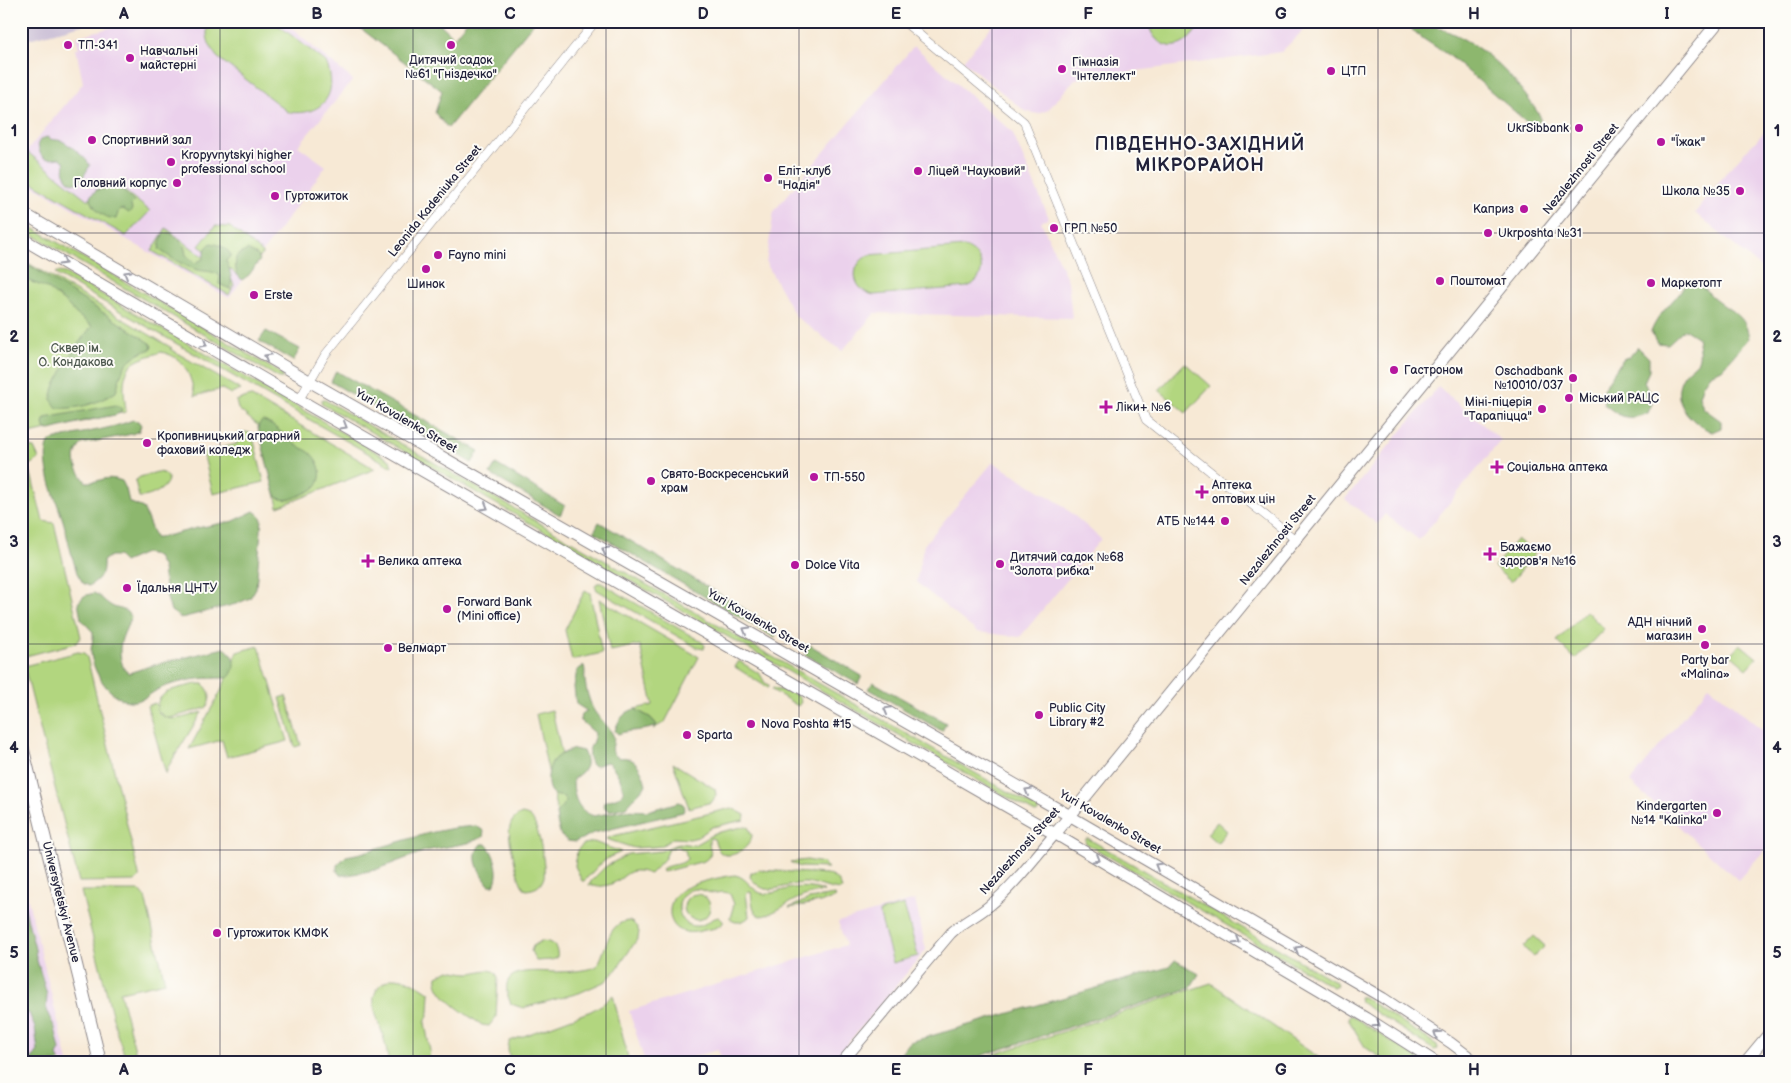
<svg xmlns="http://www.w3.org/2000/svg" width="1791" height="1083" viewBox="0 0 1791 1083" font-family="'Balsamiq Sans',sans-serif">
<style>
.built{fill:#ebd1ec}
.industrial{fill:#cbbfd6}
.green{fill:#b2d67f;stroke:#6a7c5d}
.forest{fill:#8db76e;stroke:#586c54}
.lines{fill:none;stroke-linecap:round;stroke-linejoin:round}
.minor-casing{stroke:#8c8688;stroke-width:9}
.tertiary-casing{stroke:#8c8688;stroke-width:12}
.secondary-casing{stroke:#8c8688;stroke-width:13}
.primary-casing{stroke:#8c8688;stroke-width:14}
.minor{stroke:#fff;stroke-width:8}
.tertiary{stroke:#fff;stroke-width:10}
.secondary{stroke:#fff;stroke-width:11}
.primary{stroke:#fff;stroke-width:12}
.oneway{stroke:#9c9ca7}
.grid{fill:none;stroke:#22223b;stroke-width:1;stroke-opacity:0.55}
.poi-dot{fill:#b5179e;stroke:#fdfcf7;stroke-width:2}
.labels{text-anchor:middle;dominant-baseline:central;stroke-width:4;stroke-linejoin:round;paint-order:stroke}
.poi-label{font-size:12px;fill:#22223b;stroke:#fdfcf7;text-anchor:start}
.street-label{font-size:12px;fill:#22223b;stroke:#fdfcf7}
.park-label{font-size:12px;fill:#4d584f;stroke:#fdfcf7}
.district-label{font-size:18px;font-weight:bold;letter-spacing:1px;fill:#22223b;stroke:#fdfcf7}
.neatline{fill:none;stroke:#22223b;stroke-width:2}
.grid-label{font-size:16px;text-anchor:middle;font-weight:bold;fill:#22223b}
</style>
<rect width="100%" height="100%" fill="#fdfcf7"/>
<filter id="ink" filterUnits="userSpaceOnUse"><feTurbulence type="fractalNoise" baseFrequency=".02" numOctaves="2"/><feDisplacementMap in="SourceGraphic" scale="10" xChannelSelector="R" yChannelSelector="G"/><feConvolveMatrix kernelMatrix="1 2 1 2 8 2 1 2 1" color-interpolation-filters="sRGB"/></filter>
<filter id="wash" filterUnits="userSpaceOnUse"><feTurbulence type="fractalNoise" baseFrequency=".0096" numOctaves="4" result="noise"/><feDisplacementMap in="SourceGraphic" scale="20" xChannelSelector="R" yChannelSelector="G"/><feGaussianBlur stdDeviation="1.12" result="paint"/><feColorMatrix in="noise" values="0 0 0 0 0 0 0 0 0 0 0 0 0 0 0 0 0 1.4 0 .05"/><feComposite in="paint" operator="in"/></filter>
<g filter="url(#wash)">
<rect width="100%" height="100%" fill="#f7e9d5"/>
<path class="built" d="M134 21H282L353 80 298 146 326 166 229 298 21 179V158L83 83 76 49 79 48 76 37Z
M987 21H1313L1281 52 1075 79 1048 110 1038 114 1025 111 963 61 992 26Z
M914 46 1012 132 1049 218 1041 222 1068 281 1072 318 875 313 842 351 796 317 766 263 774 211Z
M1770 126V275L1695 213 1728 170Z
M1438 387 1501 440 1419 540 1385 514 1377 524 1345 499Z
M993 462 1061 504 1101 539 1020 637 977 632 916 582 924 545Z
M1709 686 1770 736V844L1738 880 1630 782Z
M21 872 68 1062H21Z
M915 900 926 950 832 1062H722L718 1050 672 1062H645L629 1011 846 945 838 922Z"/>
<path class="industrial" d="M21 21H97L21 41Z"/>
<path class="green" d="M208 21H273L326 62C340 94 322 117 288 112L217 57C208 45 205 36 208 21Z
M1149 21H1203C1198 28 1192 37 1185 42 1168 54 1149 39 1149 21Z
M26 151 88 200 97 189 117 185 150 211 126 236 21 176V157Z
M21 221 282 374 283 378H279L21 228Z
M215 226 230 227 263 253 243 279 199 246Z
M166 228 231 278 234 285 229 295 152 251Z
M964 247C985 253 988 279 967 287L874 295C852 291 848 265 869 255Z
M21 259 172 348 170 349 241 390 231 394 222 389 195 396C190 374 185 357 161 352 153 355 137 359 131 365 120 378 125 397 126 412L21 436Z
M56 272 65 273 390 460 392 467 55 274Z
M1185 363 1211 386 1186 413 1159 390Z
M250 396 375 469 278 507 261 428 238 409 236 401Z
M323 399 1038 809 1039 812 1035 813 322 404 321 400Z
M245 432 250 433 253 437 264 482 213 494 203 452 237 444 235 435Z
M27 447 34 448 39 459 29 466 43 521 54 523 81 637 76 643 22 657 21 448Z
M157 472C182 474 159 498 139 497L135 481 140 477Z
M1517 539 1535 554 1511 582 1494 567Z
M597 583H601L702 642 705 645 704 649 698 648 597 590 595 586Z
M585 590 590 593 602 653 572 660 565 630Z
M599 599 699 657 665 722 653 729 657 725 651 718 635 709 653 705 640 645 610 651Z
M1586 611 1604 629 1575 659 1557 641Z
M1740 644 1757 658 1747 669 1731 655Z
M259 646 288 741 227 757 222 740 189 749 221 691 237 652Z
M78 652 84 653 87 657 139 875V878L135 881 79 882 24 666Z
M739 661 760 674 765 683 770 686 768 688 735 667Z
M196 684H203C211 691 212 699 206 708L170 718 163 716 156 708C165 727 187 716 202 712L168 767 166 774 147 706 155 703 157 707C158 689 182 688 196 684Z
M773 688 778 690H788L799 697 801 702 798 706 772 690Z
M286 696 301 745 295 747 280 698Z
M552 710 579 832 562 836 536 714Z
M673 763 715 789 716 795 712 802 689 808Z
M732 808 745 815 744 820 712 827 698 837 690 839 673 838 661 846 653 847 634 848 606 839 613 836Z
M522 814C526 815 530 816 532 819 539 828 546 867 544 877 541 887 535 889 526 890L522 885C518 877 516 868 514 859 511 844 502 821 522 814Z
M1217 822 1227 831 1217 843 1207 834Z
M742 827H748L752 835C751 848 731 860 721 853 717 850 716 843 714 839L710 838C706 847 717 853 704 861L663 872 662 869C670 863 680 867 687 859L685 850 677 846 669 849 665 858 650 874C646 873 642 871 638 871 628 870 624 877 617 881 610 886 597 888 589 885L592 880 605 867 628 854 661 851 679 843 694 845 715 833Z
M1086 839H1089L1336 982 1337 985 1333 987 1087 844 1085 842Z
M594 842 621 852 608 858 598 866 584 881H582L575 866 577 850 584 844Z
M807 860 823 863 828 868 800 867 790 862Z
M759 870 827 874 838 880 842 889C833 892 819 883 808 883 794 882 777 891 765 889 759 887 754 882 750 877L751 873Z
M735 875C748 877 752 893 765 894 770 894 775 892 780 891 796 886 808 886 824 891 815 893 805 895 797 899 789 902 765 920 758 915 752 911 752 898 751 892L746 893 749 917C744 922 734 925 730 918L734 904 730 894C722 890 718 894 711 893 706 892 702 889 696 889 672 890 674 928 698 926 706 925 711 918 719 917L723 921V923C718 928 712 929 705 930 697 932 690 934 682 931 666 925 667 901 679 892 690 883 721 877 735 875Z
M81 891H140L145 897 165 982 120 992 138 1062H127L117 1034Z
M684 907a13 13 0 1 1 26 0a13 13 0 1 1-26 0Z
M834 895 836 897 830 900 789 908 809 899Z
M904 905 918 956 893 963 879 912Z
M629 921 632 922 637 927 639 932 638 938 617 969 606 981 579 993 523 1008 511 1004C494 967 530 971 554 972 567 972 584 971 596 967 607 953 606 922 629 921Z
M1534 936 1545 946 1534 957 1523 947Z
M541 941C552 941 559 947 557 958L552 960 536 961 531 951 533 946Z
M449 970C455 971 462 973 469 973 480 973 494 964 498 978L496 1017 489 1026 482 1025C468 1015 433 995 437 976Z
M393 978C406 978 420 985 430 993L429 1012 425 1023 430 1051 428 1062H390L388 1059C387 1051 385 1043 383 1035 376 1013 362 990 393 978Z
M1211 983 1325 1062H971Z
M613 995 629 1062H511C509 1054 506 1048 510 1041L591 1011 603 1004Z
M1359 997H1363L1437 1045 1438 1049 1434 1050 1360 1002Z
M1350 1015 1352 1016 1423 1062H1387L1365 1047 1348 1019Z"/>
<path class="forest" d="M351 21H437L454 37 467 21H535L448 128 435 113 442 91Z
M1415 21C1423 21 1429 25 1437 27 1484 44 1514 76 1540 116V121L1534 126 1528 123 1451 57 1416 34 1411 28 1412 23Z
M47 137C52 141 56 139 62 141 69 144 88 159 90 166 85 171 81 189 69 181 67 180 65 176 65 174 63 169 66 166 64 161L60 158C44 160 40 160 38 143L41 139Z
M114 187 120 188 134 202 131 205 132 210 129 213 123 209 119 210 116 219C103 218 93 209 90 196L97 190Z
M164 233H170L177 238 184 245 186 255 195 263 203 259 206 248 211 243C220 245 226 247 231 255L226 261C230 269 233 280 230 289L219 284 220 276C214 270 202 272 194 269 183 265 167 256 159 249L161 239Z
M247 250 257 255 260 260 249 275 242 280C235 274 235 267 236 257Z
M21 260 149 342 152 346 151 349C124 358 123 367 116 392 98 403 78 410 57 408L51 399 54 387 74 349 92 326 76 314 67 304 47 288 21 278Z
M1693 283C1706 287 1708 294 1718 301 1735 315 1745 314 1749 338L1722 369 1710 374 1703 384 1699 396 1703 408 1721 421V428L1712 432C1690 422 1668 400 1684 375 1688 369 1695 366 1698 361 1701 354 1698 344 1697 337L1684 329 1668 344 1657 343 1651 332C1658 313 1674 302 1685 285Z
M266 331 300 349 293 361 259 341Z
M1638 347 1649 358V371L1644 382 1650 391 1653 401 1648 413C1628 421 1621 418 1604 404L1603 389 1623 359 1630 356Z
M336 371 479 451 472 463 331 382Z
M116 405 122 409 121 412 115 415 88 420 50 430 44 428 43 423 45 418Z
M133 420 138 421 141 425 139 431 132 434 82 444C69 457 77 470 86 482 101 483 104 474 122 481L126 489 129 502 143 508 155 538H159L197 528 234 521 254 511 259 515 262 519 256 588 250 598 236 604 181 618 171 611 166 595 163 568 157 557 145 553 124 562 118 556H110L103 561C104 575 100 578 89 586L83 583 77 573C72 557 68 540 64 524 58 503 38 461 50 441 78 432 106 431 133 420Z
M262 421C270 421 289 439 296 445 300 448 305 449 309 452 319 460 325 476 316 486 313 490 307 492 303 494 294 498 288 502 278 498L274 491 258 428 259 424Z
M496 464 565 506 560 515 490 474Z
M599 522 776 628 775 638 594 532Z
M94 593C101 596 105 602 110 605 119 611 124 606 131 617 125 633 117 642 121 660 123 666 123 670 129 673L150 666 224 648C236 654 237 670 228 678 214 678 199 678 185 681 177 683 167 685 159 689 151 693 144 700 135 701 112 704 91 671 91 651 91 644 94 639 93 632L81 619 78 603 84 596Z
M810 645 862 676 858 684 804 654Z
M584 666C586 671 584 676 585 681 586 690 589 699 592 707 597 718 607 723 613 735 616 742 608 750 616 756 619 759 623 757 627 758 638 760 644 775 646 785L626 807 609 811 603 806 604 802 621 796 624 792C622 781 617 771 609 763L606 762 596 766 592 765C584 750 593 747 595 733L580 720 581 714 587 711 576 704 574 687 577 670Z
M873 682 946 723 942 731 869 689Z
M635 709 651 718 657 725C648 732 630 729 618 734L615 731C618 720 624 712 635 709Z
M574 749 583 751C590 767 585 770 573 779 573 796 577 811 594 816L625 810 647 811 679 802 683 804 685 807 683 812 594 833 575 842 568 841 561 836 557 822 556 813 566 802 564 797C559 796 555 796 552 793 545 787 548 769 552 762 556 755 566 752 574 749Z
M476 826 484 831 483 837 468 843 425 851 375 870 348 875H340L337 871V865L346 856 361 853 429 833 454 828Z
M481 844H486C495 854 501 873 494 885H489C480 873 469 857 481 844Z
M21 893 35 949 36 957 47 995 46 1010 55 1028 60 1050 57 1056 60 1062H29L38 1051 35 1028 29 1013H21V966L23 961 21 947Z
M1175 960 1199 974 1190 988 962 1062H894L910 1042 1169 967Z"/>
</g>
<g filter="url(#ink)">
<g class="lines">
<defs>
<path id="minor" d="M903 21 1024 122 1146 420 1296 540
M299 400 325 355 596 21"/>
<path id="tertiary" d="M1070 816 1383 998 1451 1043 1476 1062
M842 1062 951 933C963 922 977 916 989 906 1012 888 1035 857 1055 834L1367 1018 1436 1062
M1745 1062 1770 1032"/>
<path id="secondary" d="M21 212 309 381 1070 816
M21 238 310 406 1055 834 1719 21"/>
<path id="primary" d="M21 742 100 1062"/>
</defs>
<use href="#minor" class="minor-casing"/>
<use href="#tertiary" class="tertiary-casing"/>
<use href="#secondary" class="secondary-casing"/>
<use href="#primary" class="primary-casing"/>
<use href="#minor" class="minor"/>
<use href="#tertiary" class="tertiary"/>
<use href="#secondary" class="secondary"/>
<use href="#primary" class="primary"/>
</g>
<defs><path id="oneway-chevron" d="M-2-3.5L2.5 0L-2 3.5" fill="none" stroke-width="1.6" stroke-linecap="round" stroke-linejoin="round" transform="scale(1.25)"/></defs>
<g class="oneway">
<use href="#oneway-chevron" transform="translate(63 262) rotate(30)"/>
<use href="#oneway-chevron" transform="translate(127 274) rotate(-150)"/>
<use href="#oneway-chevron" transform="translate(204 344) rotate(30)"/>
<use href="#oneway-chevron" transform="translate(267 357) rotate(-150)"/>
<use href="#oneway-chevron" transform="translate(344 426) rotate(30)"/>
<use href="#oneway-chevron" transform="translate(485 507) rotate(30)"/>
<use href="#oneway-chevron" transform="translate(605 550) rotate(-150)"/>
<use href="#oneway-chevron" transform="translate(746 630) rotate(-150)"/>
<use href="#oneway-chevron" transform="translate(887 710) rotate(-151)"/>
<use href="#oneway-chevron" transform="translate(1028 791) rotate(-150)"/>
<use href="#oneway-chevron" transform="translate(1097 859) rotate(31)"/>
<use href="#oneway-chevron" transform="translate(1158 866) rotate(-150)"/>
<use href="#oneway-chevron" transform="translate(1237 941) rotate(31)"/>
<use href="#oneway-chevron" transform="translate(1298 949) rotate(-149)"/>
<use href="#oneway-chevron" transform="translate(1377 1024) rotate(33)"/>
<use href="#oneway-chevron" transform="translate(1437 1034) rotate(-147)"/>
</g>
</g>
<path class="grid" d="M220 21V1062M413 21V1062M606 21V1062M799 21V1062M992 21V1062M1185 21V1062M1378 21V1062M1571 21V1062M21 233H1770M21 439H1770M21 644H1770M21 850H1770"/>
<g class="poi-dot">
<circle cx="68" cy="45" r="5"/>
<circle cx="451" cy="45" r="5"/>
<circle cx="130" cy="58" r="5"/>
<circle cx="1062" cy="69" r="5"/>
<circle cx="1331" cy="71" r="5"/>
<circle cx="1579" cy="128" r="5"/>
<circle cx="92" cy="140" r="5"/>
<circle cx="1661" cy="142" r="5"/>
<circle cx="171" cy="162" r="5"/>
<circle cx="918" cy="171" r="5"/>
<circle cx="768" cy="178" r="5"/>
<circle cx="177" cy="183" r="5"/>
<circle cx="1740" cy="191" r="5"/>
<circle cx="275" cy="196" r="5"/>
<circle cx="1524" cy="209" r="5"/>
<circle cx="1054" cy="228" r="5"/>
<circle cx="1488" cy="233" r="5"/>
<circle cx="438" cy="255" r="5"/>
<circle cx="426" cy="269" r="5"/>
<circle cx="1440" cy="281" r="5"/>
<circle cx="1651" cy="283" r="5"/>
<circle cx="254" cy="295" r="5"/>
<circle cx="1394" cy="370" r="5"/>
<circle cx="1573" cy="378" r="5"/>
<circle cx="1569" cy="398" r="5"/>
<path d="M1103.5 399.5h5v5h5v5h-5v5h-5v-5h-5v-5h5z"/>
<circle cx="1542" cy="409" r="5"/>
<circle cx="147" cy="443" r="5"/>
<path d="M1494.5 459.5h5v5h5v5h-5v5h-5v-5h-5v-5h5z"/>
<circle cx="814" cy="477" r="5"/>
<circle cx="651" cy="481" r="5"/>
<path d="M1199.5 484.5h5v5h5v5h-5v5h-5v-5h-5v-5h5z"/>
<circle cx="1225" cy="521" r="5"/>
<path d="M1487.5 546.5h5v5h5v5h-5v5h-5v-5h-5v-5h5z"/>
<path d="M365.5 553.5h5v5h5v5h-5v5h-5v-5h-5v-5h5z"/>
<circle cx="1000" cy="564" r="5"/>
<circle cx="795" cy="565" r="5"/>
<circle cx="127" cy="588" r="5"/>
<circle cx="447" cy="609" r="5"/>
<circle cx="1702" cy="629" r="5"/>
<circle cx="1705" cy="645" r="5"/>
<circle cx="388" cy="648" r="5"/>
<circle cx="1039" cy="715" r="5"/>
<circle cx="751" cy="724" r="5"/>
<circle cx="687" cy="735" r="5"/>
<circle cx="1717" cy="813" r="5"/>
<circle cx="217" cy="933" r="5"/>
</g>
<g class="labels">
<g class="poi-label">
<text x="78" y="45">ТП-341</text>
<text x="140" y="51">Навчальні<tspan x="140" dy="14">майстерні</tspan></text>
<text x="451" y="60" text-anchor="middle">Дитячий садок<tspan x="451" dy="14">№61 "Гніздечко"</tspan></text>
<text x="1072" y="62">Гімназія<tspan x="1072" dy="14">"Інтеллект"</tspan></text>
<text x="1341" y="71">ЦТП</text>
<text x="1569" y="128" text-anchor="end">UkrSibbank</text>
<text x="102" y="140">Спортивний зал</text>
<text x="1671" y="142">"Їжак"</text>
<text x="181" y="155">Kropyvnytskyi higher<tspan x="181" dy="14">professional school</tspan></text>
<text x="778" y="171">Еліт-клуб<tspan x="778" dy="14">"Надія"</tspan></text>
<text x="928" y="171">Ліцей "Науковий"</text>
<text x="167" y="183" text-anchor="end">Головний корпус</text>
<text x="1730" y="191" text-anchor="end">Школа №35</text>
<text x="285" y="196">Гуртожиток</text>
<text x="1514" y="209" text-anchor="end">Каприз</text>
<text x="1064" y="228">ГРП №50</text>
<text x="1498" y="233">Ukrposhta №31</text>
<text x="448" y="255">Fayno mini</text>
<text x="1450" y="281">Поштомат</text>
<text x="1661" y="283">Маркетопт</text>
<text x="426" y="284" text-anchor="middle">Шинок</text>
<text x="264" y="295">Erste</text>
<text x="1404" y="370">Гастроном</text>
<text x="1563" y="371" text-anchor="end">Oschadbank<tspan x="1563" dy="14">№10010/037</tspan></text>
<text x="1579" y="398">Міський РАЦС</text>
<text x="1532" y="402" text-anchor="end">Міні-піцерія<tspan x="1532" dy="14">"Тарапіцца"</tspan></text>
<text x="1116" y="407">Ліки+ №6</text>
<text x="157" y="436">Кропивницький аграрний<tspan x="157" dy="14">фаховий коледж</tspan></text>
<text x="1507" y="467">Соціальна аптека</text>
<text x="661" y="474">Свято-Воскресенський<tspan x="661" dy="14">храм</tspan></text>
<text x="824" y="477">ТП-550</text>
<text x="1212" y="485">Аптека<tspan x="1212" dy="14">оптових цін</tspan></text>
<text x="1215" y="521" text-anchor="end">АТБ №144</text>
<text x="1500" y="547">Бажаємо<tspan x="1500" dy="14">здоров'я №16</tspan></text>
<text x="1010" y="557">Дитячий садок №68<tspan x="1010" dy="14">"Золота рибка"</tspan></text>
<text x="378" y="561">Велика аптека</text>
<text x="805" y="565">Dolce Vita</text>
<text x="137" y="588">Їдальня ЦНТУ</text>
<text x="457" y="602">Forward Bank<tspan x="457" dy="14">(Mini office)</tspan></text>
<text x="1692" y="622" text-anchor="end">АДН нічний<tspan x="1692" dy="14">магазин</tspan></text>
<text x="398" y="648">Велмарт</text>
<text x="1705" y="660" text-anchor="middle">Party bar<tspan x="1705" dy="14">«Malina»</tspan></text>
<text x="1049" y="708">Public City<tspan x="1049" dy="14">Library #2</tspan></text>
<text x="761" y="724">Nova Poshta #15</text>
<text x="697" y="735">Sparta</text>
<text x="1707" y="806" text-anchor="end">Kindergarten<tspan x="1707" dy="14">№14 "Kalinka"</tspan></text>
<text x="227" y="933">Гуртожиток КМФК</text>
</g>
<g class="street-label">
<text transform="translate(1581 169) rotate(-51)">Nezalezhnosti Street</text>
<text transform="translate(435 201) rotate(-51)">Leonida Kadeniuka Street</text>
<text transform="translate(406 421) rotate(30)">Yuri Kovalenko Street</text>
<text transform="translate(1278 540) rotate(-51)">Nezalezhnosti Street</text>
<text transform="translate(758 621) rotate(30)">Yuri Kovalenko Street</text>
<text transform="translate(1110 822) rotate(30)">Yuri Kovalenko Street</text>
<text transform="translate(1020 851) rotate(-48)">Nezalezhnosti Street</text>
<text transform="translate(61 902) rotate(76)">Universytetskyi Avenue</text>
</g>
<g class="park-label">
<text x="76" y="348">Сквер ім.<tspan x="76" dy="14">О. Кондакова</tspan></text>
</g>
<g class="district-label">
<text x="1200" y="144">ПІВДЕННО-ЗАХІДНИЙ<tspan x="1200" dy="21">МІКРОРАЙОН</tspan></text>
</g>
</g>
<rect width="1791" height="1083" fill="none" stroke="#fdfcf7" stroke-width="55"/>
<rect x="28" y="28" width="1736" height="1028" class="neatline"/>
<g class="grid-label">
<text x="124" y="19">A</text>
<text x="317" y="19">B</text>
<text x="510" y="19">C</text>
<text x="703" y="19">D</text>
<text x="896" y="19">E</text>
<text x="1088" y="19">F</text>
<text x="1281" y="19">G</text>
<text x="1474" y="19">H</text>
<text x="1667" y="19">I</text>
<text x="14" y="136">1</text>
<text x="1777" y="136">1</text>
<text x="14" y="342">2</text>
<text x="1777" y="342">2</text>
<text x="14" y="547">3</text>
<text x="1777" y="547">3</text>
<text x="14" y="753">4</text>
<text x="1777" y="753">4</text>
<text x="14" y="958">5</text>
<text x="1777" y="958">5</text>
<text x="124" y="1075">A</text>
<text x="317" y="1075">B</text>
<text x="510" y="1075">C</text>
<text x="703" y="1075">D</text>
<text x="896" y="1075">E</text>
<text x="1088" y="1075">F</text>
<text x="1281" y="1075">G</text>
<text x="1474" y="1075">H</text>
<text x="1667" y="1075">I</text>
</g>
</svg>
